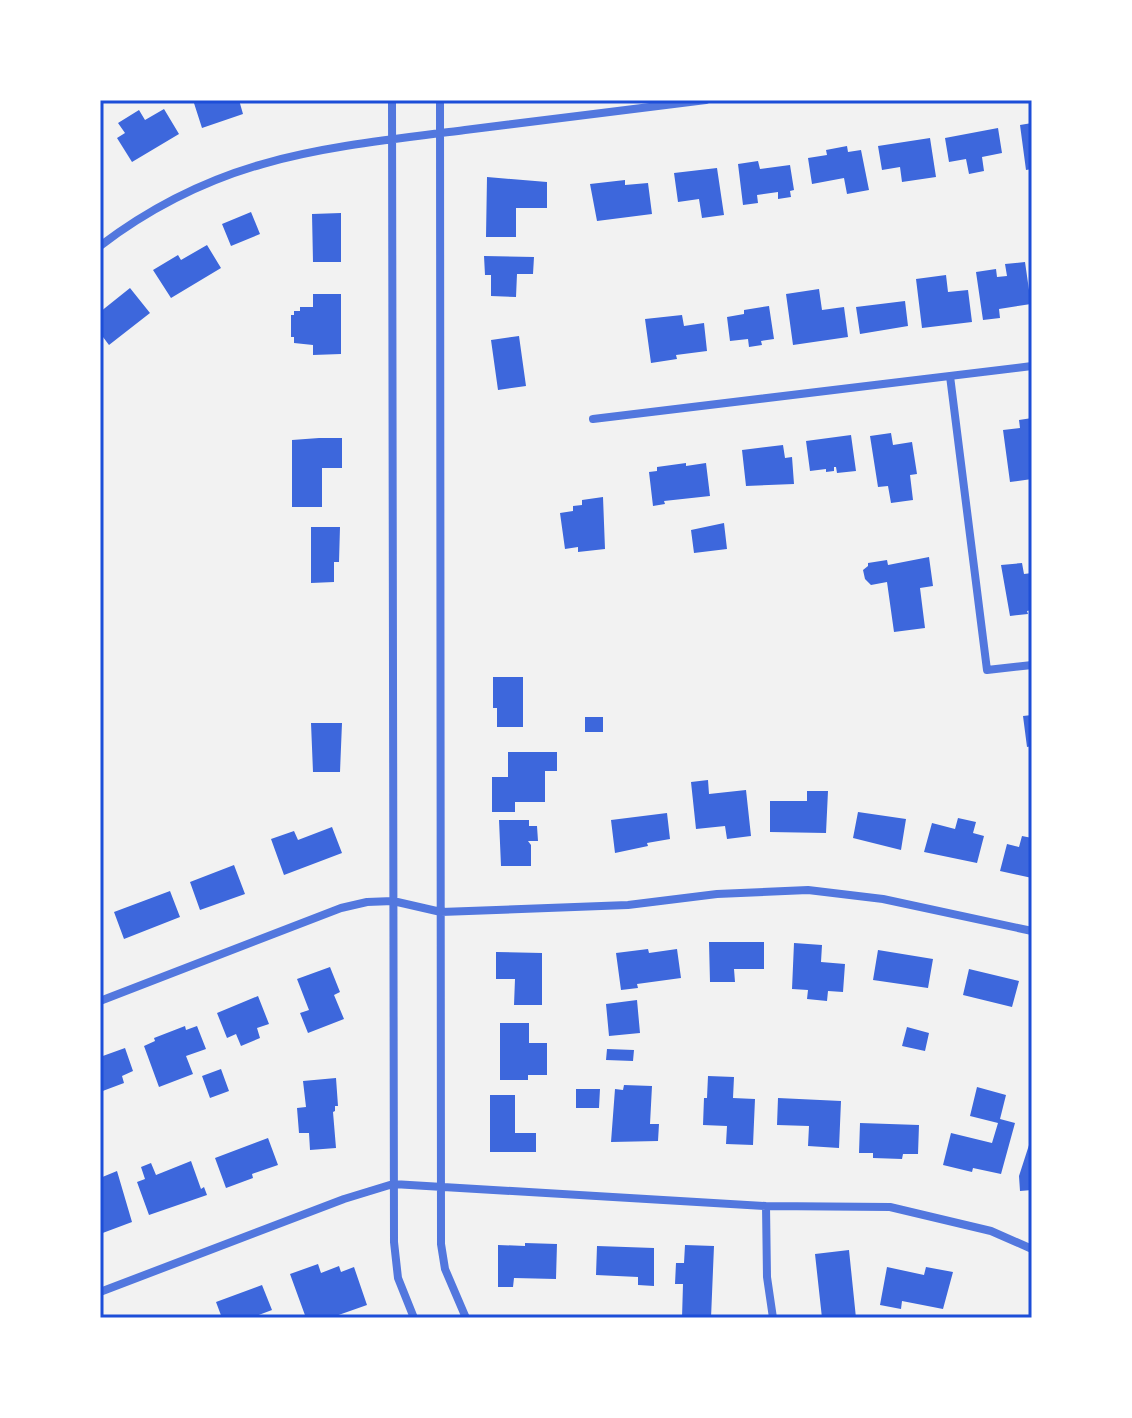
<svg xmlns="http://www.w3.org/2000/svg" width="1132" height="1418" viewBox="0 0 1132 1418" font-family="'Noto Sans',sans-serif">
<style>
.building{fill:#3d67dc}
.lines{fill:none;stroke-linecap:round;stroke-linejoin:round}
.minor{stroke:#5277de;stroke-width:8}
.neatline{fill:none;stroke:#1d4ed8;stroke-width:3}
</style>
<rect width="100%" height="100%" fill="#f2f2f2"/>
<path class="building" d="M193 100H239L243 114 202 128Z
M164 109 179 134 132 162 117 138 125 133 118 123 139 110 145 120Z
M1032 123V169L1026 170 1020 125Z
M998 128 1002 153 982 157 984 171 969 174 966 159 949 162 945 138Z
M930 138 936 177 902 182 900 167 882 170 878 146Z
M847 146 848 152 861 150 869 190 847 194 844 178 812 184 808 158 827 155 826 150Z
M758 161 760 169 790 165 794 190 790 191 791 197 778 199V192L757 195 758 203 743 205 738 164Z
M717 168 724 215 702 218 699 199 678 202 674 173Z
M487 177 547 182V208H516V237H486Z
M625 180V185L648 183 652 214 597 221 590 184Z
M251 212 260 234 231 246 222 224Z
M341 213V262H313L312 214Z
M207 245 221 268 171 298 153 270 178 255 181 260Z
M484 256 534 257 533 274H517L516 297 491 296V275H485Z
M1025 262 1031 304 999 309 1000 318 983 320 976 272 996 269 997 277 1007 276 1005 264Z
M946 275 948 292 968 290 972 322 922 328 916 279Z
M130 288 150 313 109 345 100 333V312Z
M819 289 822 310 844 307 848 337 793 345 786 294Z
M313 294H341V354L313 355V345L294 343V337H291V315H294V311H300V307H313Z
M905 301 908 326 860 334 856 307Z
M769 306 774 339 761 341 762 345 749 347 748 339 730 341 727 317 744 314V310Z
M682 315 684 326 704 323 707 351 676 355 677 359 651 363 645 319Z
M519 336 526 386 498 390 491 340Z
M1032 418V479L1010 482 1003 430 1020 428 1019 420Z
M891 433 893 445 912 442 917 474 910 475 913 500 891 503 888 486 878 487 870 436Z
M851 435 856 471 837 473 836 467H834V471L826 472V469L810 471 806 441Z
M319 438H342V468H322V507H292V440Z
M783 445 785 458 792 457 794 484 746 486 742 450Z
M686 463V466L706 463 710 496 664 501 665 504 653 506 649 472 657 471V467Z
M603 497 605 549 578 552V547L565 549 560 513 573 511V506L582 505V500Z
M724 523 727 549 694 553 691 530Z
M311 527H340L339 562H334V582L311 583Z
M929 557 933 586 920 588 925 628 894 632 887 582 871 585 865 579 863 570 868 566V563L887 560 888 565Z
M1022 563 1024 574 1032 573V610L1027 611 1028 614 1010 616 1001 565Z
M493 677H523V727H497V708H493Z
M1032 715V746L1027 747 1023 716Z
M585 717H603V732H585Z
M311 723H342L340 772H313Z
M508 752H557V771H545V802H515V812H492V777H508Z
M708 780 709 794 746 790 751 836 727 839 725 826 696 829 691 782Z
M807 791H828L826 833 770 832V801H807Z
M858 812 906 819 901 850 853 838Z
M667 813 670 839 647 843 648 846 615 853 611 820Z
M958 818 976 822 973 833 984 836 977 863 924 852 932 823 955 829Z
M499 820H529V826H537L538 841H528L531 845V866H501Z
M332 827 342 853 284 875 271 839 294 831 298 840Z
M1022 836 1032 838V878L1000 871 1007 844 1019 847Z
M234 865 245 894 200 910 190 882Z
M170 891 180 917 124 939 114 912Z
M709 942H764V969H734L735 982H710Z
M794 943 822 945 821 962 845 964 843 992 828 991 827 1001 807 999 808 990 792 989Z
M648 949 649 953 677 949 681 978 637 984 638 988 621 990 616 953Z
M878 950 933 959 928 988 873 980Z
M496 952 542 953V1005H514L515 979H496Z
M330 967 340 992 334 995 344 1019 308 1033 300 1013 309 1010 297 979Z
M969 969 1019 981 1012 1007 963 995Z
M258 996 269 1024 257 1028 260 1038 241 1046 236 1034 227 1038 217 1013Z
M637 1000 640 1033 609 1036 606 1004Z
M500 1023H529V1043H547V1075H528V1080H500Z
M185 1026 186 1030 197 1026 206 1049 186 1056 193 1074 159 1087 144 1046 155 1041 154 1038Z
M907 1027 929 1033 925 1051 902 1046Z
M125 1048 133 1071 122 1076 124 1083 100 1092V1057Z
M607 1049 634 1050 633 1061 606 1060Z
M221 1069 229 1091 210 1098 202 1076Z
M708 1076 734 1077 733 1098 755 1099 753 1145 726 1144 727 1126 703 1125 704 1098H707Z
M336 1078 338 1106H335V1111L333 1112 336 1148 310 1150 309 1133H299L297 1108 306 1107 303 1081Z
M624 1085 652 1086 650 1124H659L658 1141 611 1142 615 1089 623 1090Z
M977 1087 1006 1095 1000 1119 1015 1123 1001 1174 973 1168 972 1172 943 1165 951 1133 992 1143 998 1123 970 1116Z
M576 1089H600L599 1108H576Z
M490 1095H515V1133H536V1152H490Z
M778 1098 841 1101 839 1148 808 1146 809 1126 777 1125Z
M860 1123 919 1125 918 1154H903L902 1159 873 1158V1153H859Z
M268 1138 278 1165 252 1174 253 1178 226 1188 215 1158Z
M1029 1145H1032V1190L1020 1191 1019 1176Z
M191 1161 201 1189 204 1187 207 1195 149 1215 137 1182 145 1179 141 1167 151 1163 156 1175Z
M117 1171 132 1222 100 1234V1185L103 1184 100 1178Z
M525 1243 557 1244 556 1279 514 1278 513 1287H498V1245L525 1246Z
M685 1245 714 1246 711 1318H682L683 1284H675L676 1263H684Z
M597 1246 654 1248V1286L638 1285V1277L596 1275Z
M849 1250 856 1318H822L815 1254Z
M318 1264 321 1273 339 1266 341 1272 354 1267 367 1305 330 1318H306L290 1274Z
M887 1267 924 1275 926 1267 953 1272 943 1309 902 1301 901 1309 880 1305Z
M262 1285 272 1310 251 1318H222L216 1302Z"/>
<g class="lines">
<path class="minor" d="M392 100 394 1242 398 1278 414 1318
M440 100 441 1244 445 1269 466 1318
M100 246C218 156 323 148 465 130 545 120 626 110 706 100
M950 376 987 670 1032 665
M593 419 1032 366
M100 1001 341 908 367 902 393 901 441 912 628 905 717 894 808 890 883 899 1032 931
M766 1206 767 1277 773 1318
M100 1292 344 1199 393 1184 766 1206 890 1207 991 1231 1032 1249"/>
</g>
<rect width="1132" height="1418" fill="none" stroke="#ffffff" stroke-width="204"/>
<rect x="102" y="102" width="928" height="1214" class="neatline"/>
</svg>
